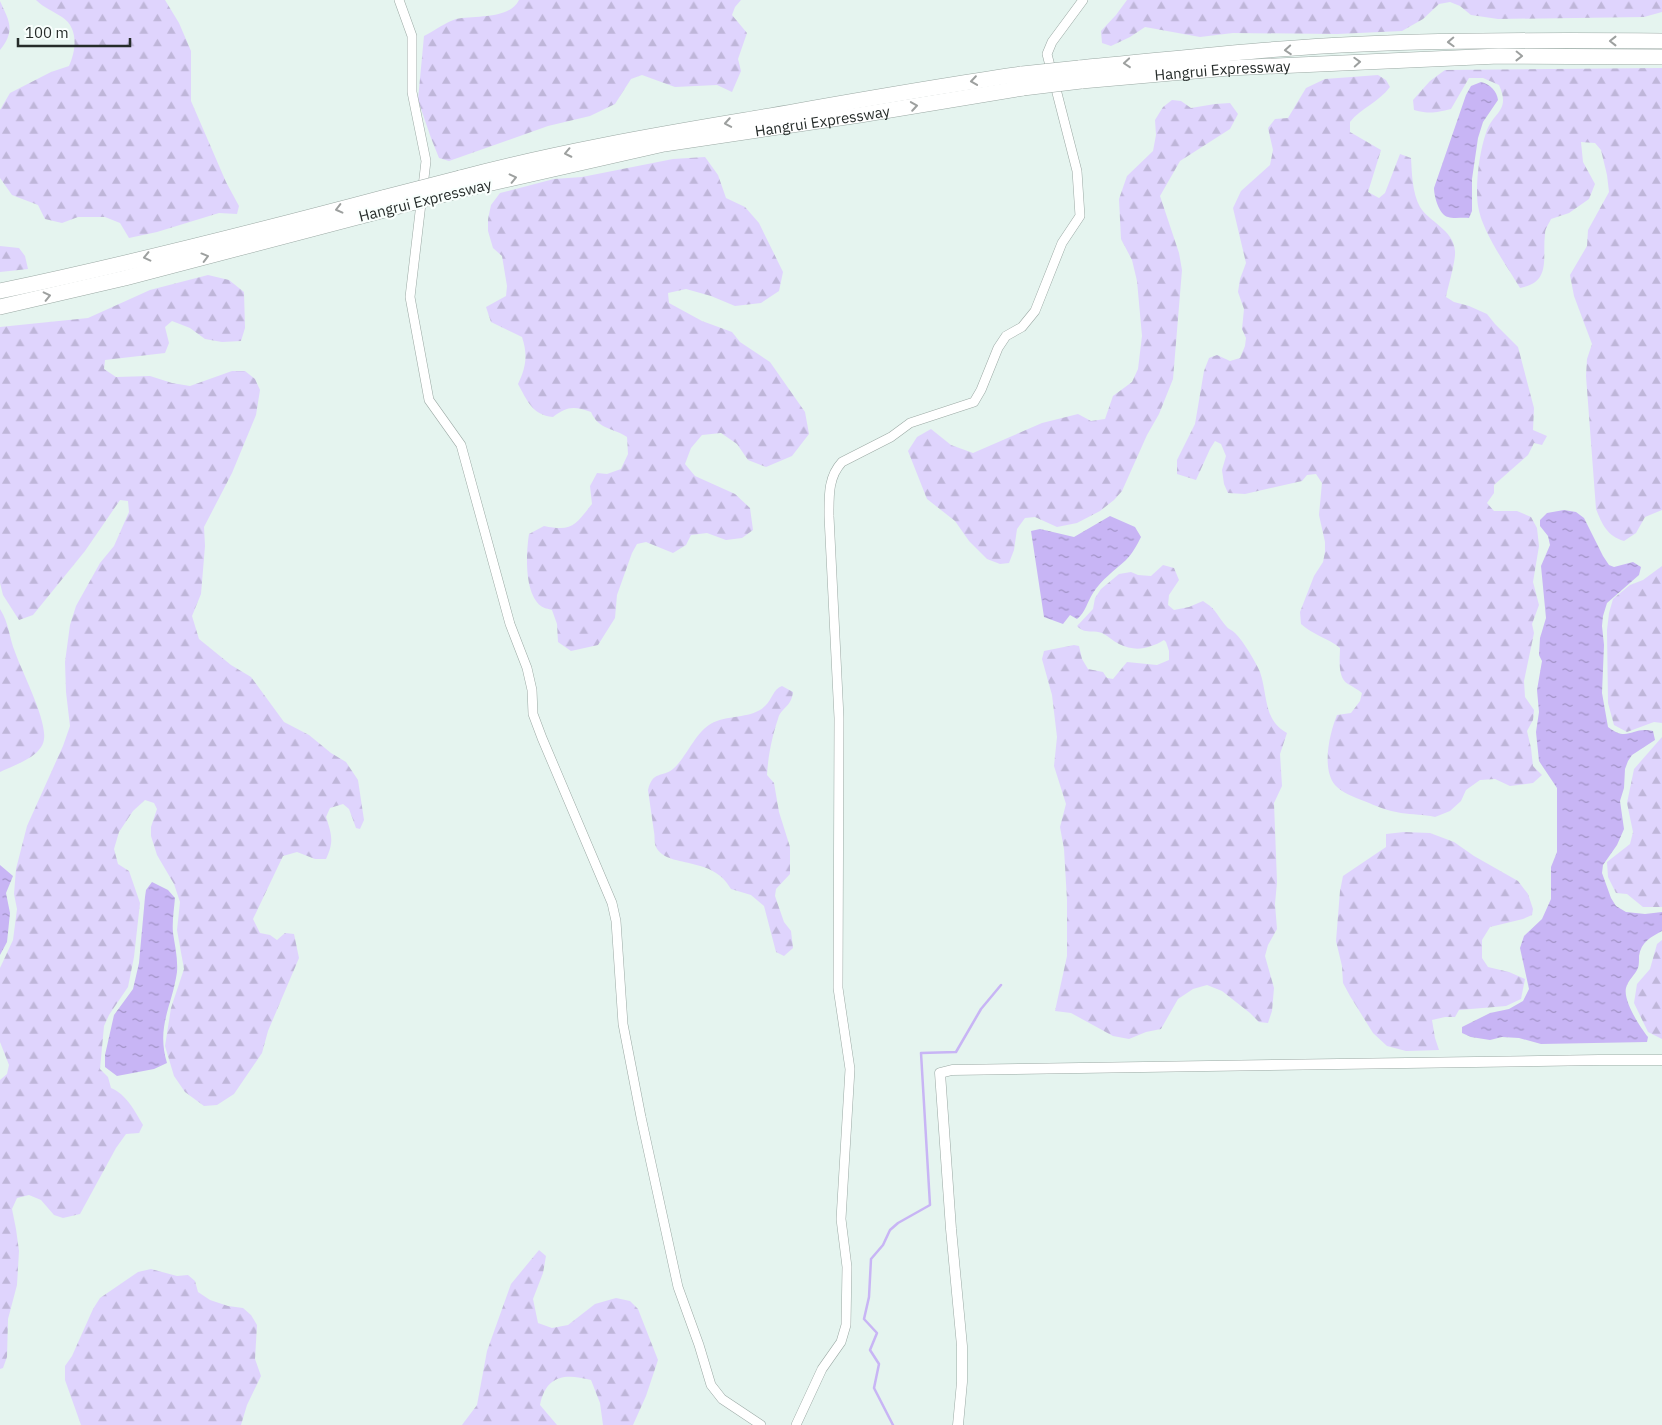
<svg xmlns="http://www.w3.org/2000/svg" width="1662" height="1425" viewBox="0 0 1662 1425" font-family="'IBM Plex Sans',sans-serif">
<style>
.forest{fill:url(#forest-firs)}
.water{fill:url(#water-ripples)}
.lines{fill:none;stroke-linecap:round;stroke-linejoin:round}
.stream{stroke:#c8b5f5;stroke-width:2.5}
.minor-casing{stroke:#9ba9a4;stroke-width:10}
.tertiary-casing{stroke:#9ba9a4;stroke-width:11}
.motorway-casing{stroke:#9ba9a4;stroke-width:16}
.minor{stroke:#fff;stroke-width:9}
.tertiary{stroke:#fff;stroke-width:10}
.motorway{stroke:#fff;stroke-width:15}
.motorway-bridge-casing{stroke:#9ba9a4;stroke-width:16;stroke-linecap:butt}
.motorway-bridge{stroke:#fff;stroke-width:15}
.oneway{stroke:#9da09f}
.labels{text-anchor:middle;dominant-baseline:central;stroke-width:4.5;stroke-linejoin:round;paint-order:stroke}
.street-label{font-size:15px;fill:#262c2a;stroke:#f9fffd}
</style>
<defs>
<pattern id="forest-firs" width="22" height="20" patternUnits="userSpaceOnUse" patternTransform="scale(1.25)"><rect width="22" height="20" fill="#dfd4fd"/><path d="M5 1l3.5 6h-7zM16 11l3.5 6h-7z" fill="#bfb6d9"/></pattern>
<pattern id="water-ripples" width="26" height="14" patternUnits="userSpaceOnUse" patternTransform="scale(1.25)"><rect width="26" height="14" fill="#c8b5f5"/><path d="M2 4q2-2 4 0t4 0M15 11q2-2 4 0t4 0" fill="none" stroke="#a293c7"/></pattern>
</defs>
<rect width="100%" height="100%" fill="#e5f4ef"/>
<path class="forest" d="M36 0H165L179 23 191 51V101L226 182 239 206 237 214 219 213 157 232 129 238 120 223 105 217H78L62 223 45 219 38 205 12 195 0 178V110L10 93 51 72 69 66C76 51 79 28 62 17 53 11 44 8 36 0Z
M519 0H741L735 7 732 15 747 33 738 59 741 71 732 92 717 85 675 87 642 75 631 79 615 104 590 116 548 126 449 161 439 158 431 138 418 100 424 36C434 31 446 22 456 19 475 15 509 20 519 0Z
M1127 0H1662V12L1644 17 1498 19 1471 15 1460 6 1450 2 1439 4 1423 19 1402 31 1337 34 1233 33 1200 37 1145 27 1130 37 1111 46 1102 43 1101 31 1116 15Z
M0 1C9 21 16 30 0 50Z
M1662 68V510L1645 517 1636 533 1624 541C1607 536 1602 524 1596 509L1586 376 1587 359 1592 344 1574 296 1570 275 1587 246 1588 230 1609 192 1607 175 1601 150 1595 143 1581 142 1583 162 1595 184 1589 199 1569 213 1551 219C1549 224 1545 228 1545 234 1542 258 1552 282 1520 288 1507 266 1482 232 1478 206 1475 186 1479 153 1486 133 1493 111 1511 112 1499 85L1483 78H1469L1451 109C1435 113 1430 114 1414 110L1413 100 1430 81 1445 70Z
M1378 75 1386 80 1390 87C1379 102 1361 108 1350 122V132L1381 150 1368 192 1379 198 1385 193 1400 154 1411 158C1412 174 1412 192 1420 207 1428 221 1454 230 1455 251 1456 260 1448 287 1446 297L1454 302 1469 306 1487 314 1495 324 1518 347 1534 408 1533 430 1547 436 1542 445 1534 443 1528 455 1494 485V493L1487 503 1494 511H1517L1531 517 1537 528 1539 546 1533 582 1539 605 1532 624 1534 633 1524 681 1525 697 1534 710 1533 720 1527 731 1531 748 1533 766 1542 775 1533 783 1510 786 1495 779 1480 780 1466 790 1461 801 1450 811 1435 817C1423 814 1413 815 1401 813 1388 811 1376 806 1364 801 1354 797 1342 793 1335 785 1321 768 1330 732 1337 715L1351 713 1360 701 1362 693C1357 689 1353 687 1348 684 1337 678 1340 658 1340 648 1328 638 1313 635 1301 624L1300 612 1314 576 1323 562 1325 552V542L1319 515 1322 483 1316 474 1307 475 1302 481 1245 494 1228 493 1224 484 1222 470 1226 456 1221 444 1215 441 1210 449 1196 480 1177 474V460L1195 424 1204 371 1209 358 1217 355 1230 361 1240 358 1245 346 1246 338 1242 329 1244 309 1238 292 1240 279 1246 263 1233 208 1241 191 1270 165 1273 150 1268 128 1275 119 1288 118 1306 88 1325 79Z
M1172 100 1181 101 1191 108 1215 104 1230 103 1238 114 1230 129 1180 161 1160 196 1179 253 1182 270 1173 379 1159 414 1147 435 1122 491 1114 500 1100 511 1077 523 1057 527 1035 517 1025 518 1017 529 1014 550 1009 563 1000 564 987 559 969 541 955 521 927 499 908 451 917 437 931 429 951 445 973 453 1042 423 1078 414 1091 421 1105 419 1113 396 1132 382 1138 369 1142 336 1137 281 1132 260 1121 239 1119 199 1127 176 1153 151 1156 135 1155 120 1163 107Z
M705 157 718 175 726 198 745 207 759 223 783 272 779 291 761 303 735 306 711 296 686 289 668 293 669 303 702 321 732 332 740 342 770 362 805 412 809 434 792 456 766 467 748 460 737 444 721 433 702 435 691 448 685 464 695 476 735 494 750 508 753 530 742 538 726 540 707 533 691 535 686 545 673 553 646 542 637 544 632 553 617 595 615 618 598 645 571 651 558 642 557 624 552 610C549 609 543 608 541 606 524 593 526 553 529 534L544 526C573 532 575 525 592 504L590 486 597 473 607 474 621 469 628 454 627 437C612 427 599 430 591 412 574 406 567 406 553 417 532 415 527 400 518 384 526 367 528 355 522 337L491 322 486 307 506 296 507 286 502 256 493 248 488 231V219L491 205 500 193 554 179 582 177 673 159Z
M0 246 19 248 25 256 28 269 0 272Z
M208 275 229 280 244 292 245 328 241 341 222 342 205 339 190 328 172 321 165 327 169 343 165 353 105 360 104 369 116 377 150 376 172 383 190 386 232 371H245L255 379 260 390 256 415 232 473 204 527 205 546 201 594 192 616 199 639 231 665 251 677 284 722 309 735 331 753 346 762 358 780 364 820 360 829 356 828 349 809 343 804 330 808 326 817C332 835 334 842 326 859H315L297 852 283 856 253 919 260 933 270 935 277 940 285 933 294 934 299 958 268 1031 262 1053 234 1094 217 1105 204 1106 185 1092 174 1076 165 1046 171 1008 184 969 177 930 180 902 174 884 157 855 151 836V827L157 809 154 803 145 800 133 811 119 832 114 849 118 864 129 871 140 903 134 957 128 987 109 1015 104 1026 100 1069 108 1077 111 1088C126 1094 135 1111 143 1125L139 1133 126 1134 116 1148 80 1214 63 1218 54 1215 41 1200 29 1195 17 1198 12 1209 16 1229 19 1251 17 1285 8 1319 7 1357 3 1368 0 1369V1080L7 1074 9 1065 0 1042V968L13 940 17 909 14 894 16 869 27 826 63 746 70 726 66 692 65 662 70 625 76 606 100 563 114 546 129 512 128 501 120 500 85 551 33 615 19 620 3 595 0 583V327L88 318 150 290Z
M1163 565 1174 568 1179 580 1169 595 1168 605 1174 610 1189 607 1203 601C1217 610 1216 614 1226 626 1228 629 1232 630 1235 633 1244 642 1255 661 1260 672 1268 695 1263 720 1287 733L1280 754 1282 786 1274 803 1277 882 1275 904 1277 929 1268 945 1265 956 1274 988 1272 1011 1268 1023 1259 1022 1250 1013 1222 991 1207 985 1193 989 1178 999 1161 1029 1146 1032 1129 1039 1113 1036 1071 1013 1055 1011 1067 956V900L1064 849 1060 827 1066 804 1054 766 1057 737 1052 695 1042 659 1044 651 1074 645 1079 646 1082 659 1088 669 1103 672 1107 678 1113 679 1127 662 1157 665 1169 660V651L1166 642 1164 640C1149 649 1135 652 1119 644 1113 641 1108 636 1102 633 1093 629 1085 635 1077 626L1093 609 1095 598 1101 589 1119 574 1131 572 1138 575 1151 576Z
M1662 566V723L1654 722 1627 732 1614 725 1608 703 1607 630 1609 613 1613 599 1630 585 1643 580Z
M0 609C9 623 9 637 15 652 22 672 47 720 44 739 42 757 14 765 0 772Z
M782 686 793 692C791 708 781 707 778 719 772 736 768 757 767 775L774 783 779 812 790 847V874L776 889 775 896 784 922 791 931 793 948 784 956 776 952 764 906 751 895 731 889C713 855 667 869 656 847 654 843 655 836 654 832 652 818 650 804 648 790 653 770 662 778 673 769 689 755 696 728 717 721 732 715 753 718 765 706 772 700 773 689 782 686Z
M1662 737V907H1643L1627 894 1616 893 1608 877 1607 862 1630 844 1633 832 1627 803 1634 769Z
M1404 832 1430 833 1454 842 1474 856 1518 881 1528 894 1533 909 1532 915 1523 919 1490 927 1482 940V958L1488 967 1509 972 1525 979 1521 999 1506 1006 1459 1010 1455 1017H1445L1432 1020 1435 1038 1439 1050 1406 1051 1387 1046 1373 1033 1350 996 1343 983 1342 966 1336 941 1340 891 1343 876 1386 847V834Z
M1662 940V1039L1648 1032 1634 1003 1637 984 1650 969 1657 944Z
M539 1250 546 1256 543 1273 533 1299 538 1323 552 1328 568 1325 595 1304 616 1298 630 1301 638 1309 658 1360 646 1396 633 1425H603L600 1403 591 1380C565 1373 546 1375 540 1405L557 1425H462L477 1405 487 1351 511 1284Z
M151 1269 177 1276 188 1275 195 1281 198 1292 210 1300 228 1306 243 1308 251 1315 257 1325 255 1359 261 1376 247 1405 241 1425H81L65 1380V1366L72 1356 93 1309 100 1298 138 1272Z"/>
<path class="water" d="M1481 82C1490 84 1497 91 1498 100L1483 122 1478 138 1472 179V211L1469 218C1463 217 1454 219 1448 217 1439 215 1434 196 1434 188L1466 95 1471 86Z
M1564 510 1576 512 1584 518 1603 556 1609 565 1614 567 1633 562 1641 567 1639 575 1607 603 1603 616 1602 626 1604 645 1602 693 1608 727C1628 743 1632 726 1653 731L1655 740 1632 755 1628 761 1625 769 1624 788 1620 801 1624 829 1617 845 1603 865 1602 873 1611 898 1616 906 1626 912 1645 914 1662 912V931C1651 937 1641 942 1639 956 1639 960 1639 965 1638 968 1635 975 1628 980 1626 988 1623 1001 1640 1027 1648 1037L1647 1042 1541 1044 1519 1038 1502 1037 1490 1040 1471 1037 1462 1033V1027L1490 1013 1509 1009 1523 1001 1529 989 1520 948 1524 936 1542 919 1551 899V867L1557 852V788L1539 761 1536 732 1539 712 1537 690 1542 661 1539 655 1540 638 1546 618 1541 566 1550 545 1548 536 1540 526V520L1547 513Z
M1110 516 1135 527 1141 537C1137 545 1132 554 1126 560 1114 571 1102 579 1093 593 1087 602 1086 612 1077 619L1070 615 1063 624 1044 617 1031 531 1040 529 1074 537Z
M0 865 13 876 6 893 10 913 7 942 0 955Z
M152 882 168 890 175 898C174 909 172 922 173 933 175 946 178 959 177 972 172 1007 156 1026 167 1063L154 1069 117 1076 105 1067V1055L114 1015 133 989 139 963 145 897 146 890Z"/>
<g class="lines">
<path class="stream" d="M893 1425 874 1388 879 1364 870 1350 877 1333 864 1319 869 1297 871 1259 883 1245 890 1230 898 1223 930 1205 921 1053 956 1052 981 1009 1001 985"/>
<defs>
<path id="minor" d="M399 0 412 36V92L426 161 410 297 429 400 461 445 510 624 527 668 532 690 533 714 542 738 612 903 616 921 623 1024 641 1117 678 1287 699 1345 711 1385 722 1399 761 1425
M796 1425 822 1369 841 1342 846 1325 847 1267 841 1219 850 1069 838 988 839 718 829 516C829 496 828 477 842 462L891 437 910 423 974 402 981 390 998 348 1006 336 1022 327 1035 311 1062 243 1080 216 1077 171 1047 54 1052 42 1083 0"/>
<path id="tertiary" d="M958 1425 962 1382V1346L951 1229 940 1073 952 1070 1599 1060H1662"/>
<g id="motorway">
<path d="M1079 68C1173 59 1268 48 1363 44 1462 40 1562 40 1662 41"/>
<path id="s1" d="M1081 81 1229 68 1499 56 1662 57"/>
<path d="M460 178C554 153 650 136 746 120 838 104 930 87 1022 74"/>
<path id="s2" d="M465 189 664 144 860 115 1023 88"/>
<path d="M0 291C129 264 258 231 386 197"/>
<path d="M0 307 125 278 392 208"/>
</g>
</defs>
<use href="#minor" class="minor-casing"/>
<use href="#tertiary" class="tertiary-casing"/>
<use href="#motorway" class="motorway-casing"/>
<use href="#minor" class="minor"/>
<use href="#tertiary" class="tertiary"/>
<use href="#motorway" class="motorway"/>
<defs>
<path id="motorway-bridge" d="M1022 74 1079 68
M1023 88 1081 81
M386 197 460 178
M392 208 465 189"/>
</defs>
<use href="#motorway-bridge" class="motorway-bridge-casing"/>
<use href="#motorway-bridge" class="motorway-bridge"/>
</g>
<defs><path id="oneway-chevron" d="M-2-3.5L2.5 0L-2 3.5" fill="none" stroke-width="1.6" stroke-linecap="round" stroke-linejoin="round" transform="scale(1.25)"/></defs>
<g class="oneway">
<use href="#oneway-chevron" transform="translate(1613 41) rotate(-180)"/>
<use href="#oneway-chevron" transform="translate(1451 42) rotate(178)"/>
<use href="#oneway-chevron" transform="translate(1288 50) rotate(176)"/>
<use href="#oneway-chevron" transform="translate(1519 56) rotate(1)"/>
<use href="#oneway-chevron" transform="translate(1357 62) rotate(-3)"/>
<use href="#oneway-chevron" transform="translate(1127 63) rotate(175)"/>
<use href="#oneway-chevron" transform="translate(974 81) rotate(172)"/>
<use href="#oneway-chevron" transform="translate(914 106) rotate(-9)"/>
<use href="#oneway-chevron" transform="translate(728 123) rotate(170)"/>
<use href="#oneway-chevron" transform="translate(568 153) rotate(168)"/>
<use href="#oneway-chevron" transform="translate(513 178) rotate(-13)"/>
<use href="#oneway-chevron" transform="translate(339 209) rotate(166)"/>
<use href="#oneway-chevron" transform="translate(147 257) rotate(167)"/>
<use href="#oneway-chevron" transform="translate(205 257) rotate(-15)"/>
<use href="#oneway-chevron" transform="translate(47 296) rotate(-13)"/>
</g>
<g class="labels">
<g class="street-label">
<text stroke="none"><textPath href="#s1" startOffset="142">Hangrui Expressway</textPath></text>
<text stroke="none"><textPath href="#s2" startOffset="364">Hangrui Expressway</textPath></text>
<text transform="translate(425 200) rotate(-14)">Hangrui Expressway</text>
</g>
</g>
<path d="M18 38v8h112v-8" fill="none" stroke="#262c2a" stroke-width="2.5"/>
<text x="25" y="38" font-size="15" fill="#262c2a" stroke="#f9fffd" stroke-width="4" paint-order="stroke">100 m</text>
</svg>
